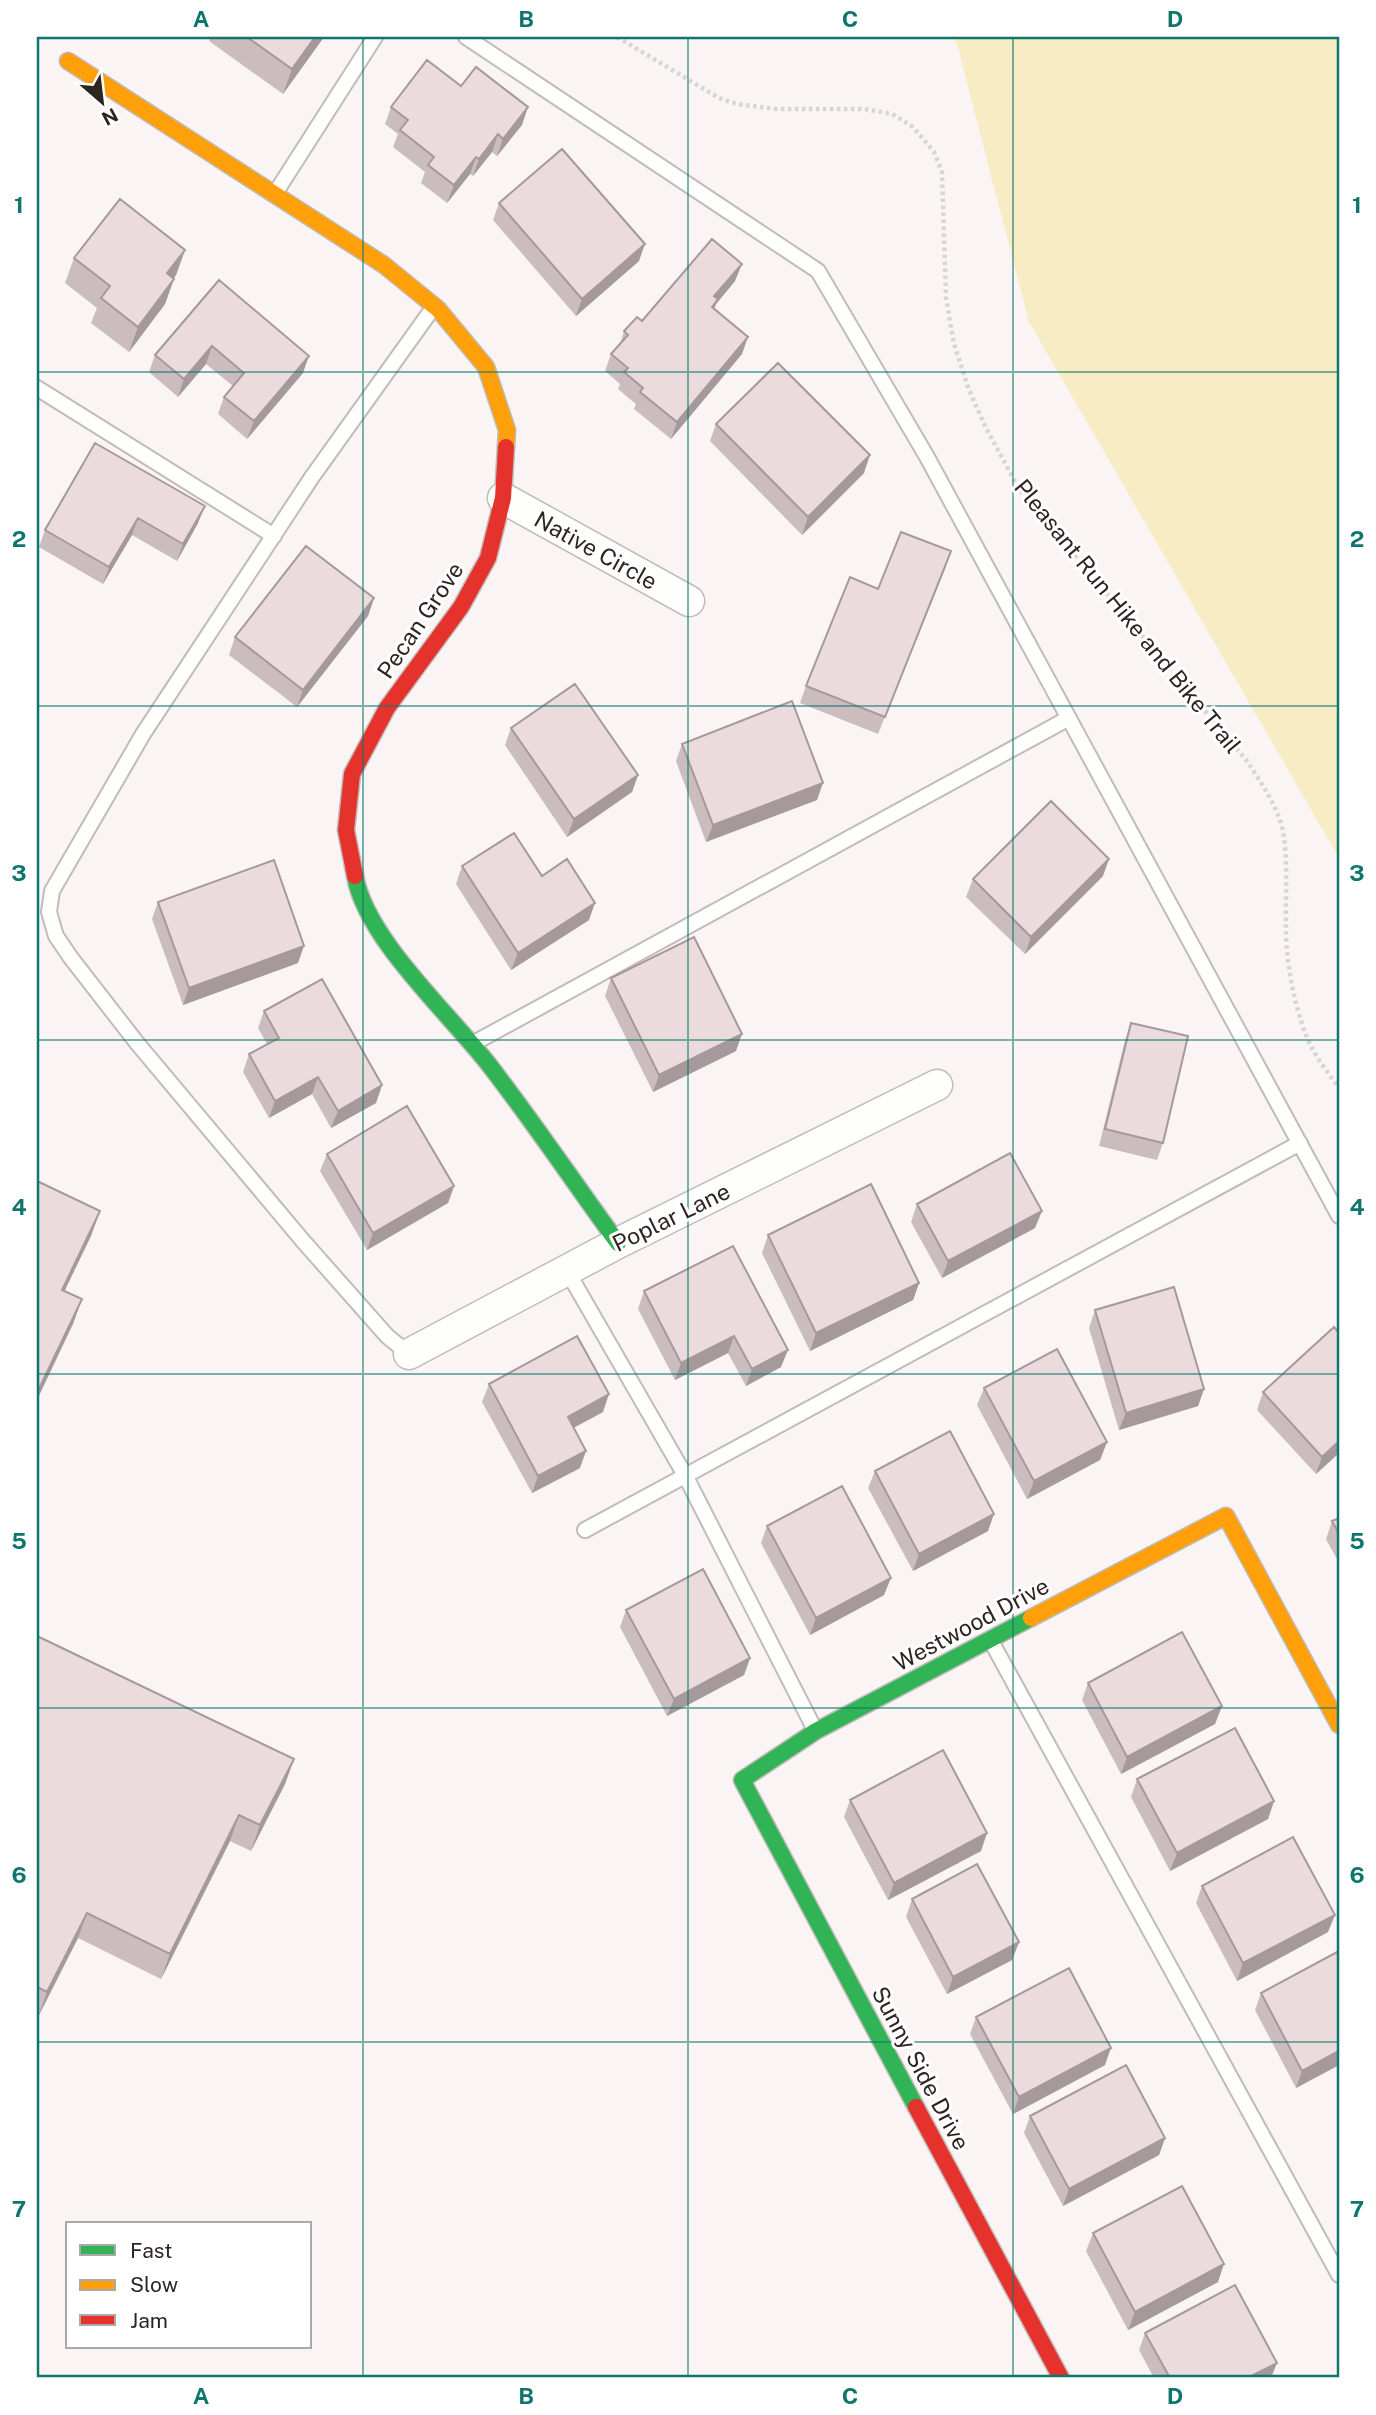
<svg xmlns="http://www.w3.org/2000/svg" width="1376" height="2415" viewBox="0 0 1376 2415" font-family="'Public Sans',sans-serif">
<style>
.green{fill:#f8ecc4}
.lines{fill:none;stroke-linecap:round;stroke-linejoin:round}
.lane-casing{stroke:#c1bbb9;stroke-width:18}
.street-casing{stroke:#c1bbb9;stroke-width:33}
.fast-casing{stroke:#c1bbb9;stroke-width:19}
.slow-casing{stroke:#c1bbb9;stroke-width:19}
.jam-casing{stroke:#c1bbb9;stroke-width:19}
.path{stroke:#d8d6d5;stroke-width:4.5;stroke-dasharray:3.5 3.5;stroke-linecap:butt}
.lane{stroke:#fefefd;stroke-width:14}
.street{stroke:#fefefd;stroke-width:30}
.fast{stroke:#30b455;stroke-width:16}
.slow{stroke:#ff9f0a;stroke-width:16}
.jam{stroke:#e5322d;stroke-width:16}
.wall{fill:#cbbcbe}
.shaded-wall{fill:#a5999b}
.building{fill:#ecdbdd;stroke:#a5999b;stroke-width:2}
.grid{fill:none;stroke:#0f766e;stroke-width:2;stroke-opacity:0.55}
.labels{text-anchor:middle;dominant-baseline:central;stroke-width:6;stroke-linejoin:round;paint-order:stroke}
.street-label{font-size:23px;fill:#2d2522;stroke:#fff}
.neatline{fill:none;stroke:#0f766e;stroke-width:2.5}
.grid-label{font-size:23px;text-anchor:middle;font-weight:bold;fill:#0f766e}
</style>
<rect width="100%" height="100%" fill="#faf5f4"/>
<path class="green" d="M953 37H1339V858L1029 322 957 44Z"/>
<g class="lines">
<defs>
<path id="lane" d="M466 37 818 271 927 457 1339 1216
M276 192 375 37
M37 388 274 536
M474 1043 1069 718
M566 1269 686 1477 815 1730
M409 1354 387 1336 303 1241 137 1043 71 958 56 936 49 912 52 891 143 734 312 477 433 308
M585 1530 1300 1143
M991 1641 1339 2275"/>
<path id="street" d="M503 498 689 601
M409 1354 618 1243 937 1085"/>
<path id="fast" d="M355 876C366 939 450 1014 490 1066 534 1123 575 1184 618 1243
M916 2107 742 1780 816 1731 1031 1618"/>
<path id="slow" d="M68 61 384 265 438 309 486 367 507 430 506 447
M1031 1618 1226 1516 1339 1725"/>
<path id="jam" d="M355 876 346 830 352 774 387 708 461 607 488 558 503 498 506 447
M916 2107 1061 2378"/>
</defs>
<use href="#lane" class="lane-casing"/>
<use href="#street" class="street-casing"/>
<use href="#fast" class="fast-casing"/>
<use href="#slow" class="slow-casing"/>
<use href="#jam" class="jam-casing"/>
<path class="path" d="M617 37 719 98 737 104 776 109H864L892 114 913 127 934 152 942 172 946 298 954 344 969 390 985 426 1019 489 1247 761C1260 781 1276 804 1282 827 1289 859 1285 897 1286 929 1286 964 1296 1017 1312 1048 1319 1062 1330 1075 1339 1088"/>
<use href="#lane" class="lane"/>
<use href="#street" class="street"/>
<use href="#fast" class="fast"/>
<use href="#slow" class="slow"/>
<use href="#jam" class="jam"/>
</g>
<path class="wall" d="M211 37H324L283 94 209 41Z
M461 86 522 125 497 156 492 152 473 176 470 174 447 203 421 183 425 172 393 147 398 134 385 124 391 107Z
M499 203 639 261 576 316 493 220Z
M185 250 176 275 174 278 165 304 129 352 91 323 97 308 65 283 74 258Z
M219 280 303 373 247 439 218 414 224 397 233 386 206 364 178 397 149 372 155 355Z
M735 281 716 304 714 309 742 354 671 439 634 409 636 404 618 389 620 384 605 371 611 354 620 344 624 331 642 321Z
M716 424 864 473 802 535 710 441Z
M95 443 198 523 177 561 132 535 103 584 39 547 45 530Z
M951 551 878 734 800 703 806 686 878 589Z
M374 598 368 616 297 707 229 655 235 637Z
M511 728 638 775 632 792 567 837 505 745Z
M682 744 817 800 706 842 676 761Z
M462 866 542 876 589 920 511 970 456 884Z
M1103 876 1025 954 966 897 973 879Z
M158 902 298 963 183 1005 152 919Z
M611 978 736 1051 653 1092 605 996Z
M264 1011 382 1085 376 1103 331 1128 312 1094 269 1118 243 1072 249 1054 267 1044 258 1028Z
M1131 1023 1163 1143 1157 1160 1099 1146 1125 1040Z
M327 1154 454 1186 448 1203 367 1250 320 1171Z
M917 1204 1035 1228 942 1278 911 1222Z
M768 1235 919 1283 913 1300 810 1351 762 1253Z
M733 1246 781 1367 746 1386 728 1353 675 1380 638 1309 644 1291Z
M1095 1310 1204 1389 1198 1406 1119 1430 1089 1328Z
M1339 1333V1453L1316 1474 1257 1410 1263 1392Z
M489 1384 603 1412 573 1428 580 1468 532 1493 482 1402Z
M984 1388 1107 1442 1100 1460 1027 1499 977 1405Z
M875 1471 988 1531 913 1571 868 1488Z
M1339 1518V1563L1326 1539 1332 1521Z
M767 1526 884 1595 810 1635 761 1543Z
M626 1610 750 1658 744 1675 667 1716 620 1627Z
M37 1636 294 1759 285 1784 251 1851 230 1841 161 1979 78 1938 38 2017H37Z
M1088 1683 1222 1706 1215 1724 1121 1774 1082 1700Z
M1137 1779 1274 1801 1268 1819 1170 1871 1131 1797Z
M850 1800 981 1851 888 1900 844 1817Z
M1202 1886 1328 1932 1237 1981 1196 1903Z
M912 1899 1019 1942 1012 1960 947 1994 906 1917Z
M1339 1951V2065L1296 2088 1255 2010 1261 1993Z
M976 2017 1105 2065 1013 2114 970 2034Z
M1030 2116 1165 2138 1159 2155 1063 2206 1024 2133Z
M1093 2233 1218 2282 1128 2330 1086 2251Z
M1145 2333 1271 2378H1154L1139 2350Z"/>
<path class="shaded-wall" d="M315 37H324L283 94 292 69Z
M528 107 522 125 497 156 503 139Z
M498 134 492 152 473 176 479 159Z
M476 157 470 174 447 203 454 185Z
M645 244 639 261 576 316 582 299Z
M185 250 176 275 158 299 167 273Z
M742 264 735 281 716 304 711 316 708 313 714 296Z
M174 279 165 304 129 352 138 327Z
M748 337 742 354 671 439 677 422Z
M212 346 206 364 178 397 184 379Z
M309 356 303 373 247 439 254 421Z
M870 455 864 473 802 535 808 517Z
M205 506 198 523 177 561 183 544Z
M138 518 132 535 103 584 109 567Z
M951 551 945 569 878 734 885 717Z
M374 598 368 616 297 707 303 690Z
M638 775 632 792 567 837 574 819Z
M823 783 817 800 706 842 713 825Z
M1109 859 1103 876 1025 954 1031 937Z
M595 903 589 920 511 970 518 953Z
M304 946 298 963 183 1005 189 988Z
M742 1034 736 1051 653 1092 659 1075Z
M318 1077 312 1094 269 1118 275 1101Z
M382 1085 376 1103 331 1128 338 1111Z
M454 1186 448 1203 367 1250 373 1233Z
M100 1211 91 1236 53 1315 62 1290Z
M1042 1211 1035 1228 942 1278 948 1261Z
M919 1283 913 1300 810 1351 816 1333Z
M82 1299 73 1324 37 1400V1393Z
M734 1336 728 1353 675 1380 681 1363Z
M788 1350 781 1367 746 1386 752 1369Z
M1204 1389 1198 1406 1119 1430 1126 1413Z
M609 1394 603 1412 562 1434 568 1417Z
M1339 1441V1453L1316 1474 1322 1457Z
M1107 1442 1100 1460 1027 1499 1034 1481Z
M586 1451 580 1468 532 1493 538 1476Z
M994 1514 988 1531 913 1571 919 1554Z
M891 1578 884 1595 810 1635 816 1618Z
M750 1658 744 1675 667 1716 674 1699Z
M1222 1706 1215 1724 1121 1774 1127 1757Z
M294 1759 285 1784 251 1851 260 1825Z
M1274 1801 1268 1819 1170 1871 1177 1853Z
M239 1815 230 1841 161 1979 170 1954Z
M987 1833 981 1851 888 1900 894 1883Z
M87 1913 78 1938 38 2017 47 1992Z
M1335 1915 1328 1932 1237 1981 1243 1963Z
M1019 1942 1012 1960 947 1994 953 1977Z
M1111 2048 1105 2065 1013 2114 1019 2097Z
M1339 2051V2065L1296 2088 1302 2071Z
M1165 2138 1159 2155 1063 2206 1069 2189Z
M1224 2264 1218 2282 1128 2330 1135 2312Z
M1277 2363 1271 2378H1247Z"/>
<path class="building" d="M247 37H315L292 69Z
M427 60 461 86 476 67 528 107 503 139 498 134 479 159 476 157 454 185 428 165 434 157 400 130 408 120 391 107Z
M562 149 645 244 582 299 499 203Z
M120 199 185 250 167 273 174 279 138 327 101 298 110 286 74 258Z
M712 239 742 264 714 296 718 299 712 307 748 337 677 422 640 392 643 388 624 372 628 368 611 354 628 335 624 331 637 317 642 321Z
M219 280 309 356 254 421 224 397 244 373 212 346 184 379 155 355Z
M778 363 870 455 808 517 716 424Z
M95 443 205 506 183 544 138 518 109 567 45 530Z
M901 532 951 551 885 717 806 686 850 577 878 589Z
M306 546 374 598 303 690 235 637Z
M575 684 638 775 574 819 511 728Z
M792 701 823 783 713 825 682 744Z
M1051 801 1109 859 1031 937 973 879Z
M514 833 542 876 567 859 595 903 518 953 462 866Z
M274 860 304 946 189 988 158 902Z
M694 937 742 1034 659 1075 611 978Z
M322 979 382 1085 338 1111 318 1077 275 1101 249 1054 279 1038 264 1011Z
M1131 1023 1188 1036 1163 1143 1105 1129Z
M407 1106 454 1186 373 1233 327 1154Z
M1010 1153 1042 1211 948 1261 917 1204Z
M37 1181 100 1211 62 1290 82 1299 37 1393Z
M871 1184 919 1283 816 1333 768 1235Z
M733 1246 788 1350 752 1369 734 1336 681 1363 644 1291Z
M1174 1287 1204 1389 1126 1413 1095 1310Z
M1334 1327 1339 1333V1441L1322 1457 1263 1392Z
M577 1336 609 1394 568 1417 586 1451 538 1476 489 1384Z
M1057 1349 1107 1442 1034 1481 984 1388Z
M950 1431 994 1514 919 1554 875 1471Z
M842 1486 891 1578 816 1618 767 1526Z
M1339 1518V1534L1332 1521Z
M703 1569 750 1658 674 1699 626 1610Z
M1182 1632 1222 1706 1127 1757 1088 1683Z
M37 1636 294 1759 260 1825 239 1815 170 1954 87 1913 47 1992 37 1987Z
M1235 1728 1274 1801 1177 1853 1137 1779Z
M943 1750 987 1833 894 1883 850 1800Z
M1293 1837 1335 1915 1243 1963 1202 1886Z
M977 1864 1019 1942 953 1977 912 1899Z
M1339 1951V2051L1302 2071 1261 1993Z
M1069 1968 1111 2048 1019 2097 976 2017Z
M1126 2065 1165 2138 1069 2189 1030 2116Z
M1182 2186 1224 2264 1135 2312 1093 2233Z
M1235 2285 1277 2363 1247 2378H1170L1145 2333Z"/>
<path class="grid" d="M363 37V2378M688 37V2378M1013 37V2378M37 372H1339M37 706H1339M37 1040H1339M37 1374H1339M37 1708H1339M37 2042H1339"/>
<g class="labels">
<g class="street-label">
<text transform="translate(596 550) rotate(29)">Native Circle</text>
<text transform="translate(1128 616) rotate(51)">Pleasant Run Hike and Bike Trail</text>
<text transform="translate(420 620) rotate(-56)">Pecan Grove</text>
<text transform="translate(671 1217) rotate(-26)">Poplar Lane</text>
<text transform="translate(971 1624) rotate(-28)">Westwood Drive</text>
<text transform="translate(921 2068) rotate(62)">Sunny Side Drive</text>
</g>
</g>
<rect width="1376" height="2415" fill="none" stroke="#ffffff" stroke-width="77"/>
<rect x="66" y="2222" width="245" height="126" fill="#ffffff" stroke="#aba8a7" stroke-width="2"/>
<rect x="80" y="2245" width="35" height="10" fill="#30b455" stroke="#aba8a7" stroke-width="2"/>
<text x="130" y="2258" font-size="21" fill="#2d2522">Fast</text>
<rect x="80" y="2280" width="35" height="10" fill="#ff9f0a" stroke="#aba8a7" stroke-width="2"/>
<text x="130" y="2292" font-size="21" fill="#2d2522">Slow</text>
<rect x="80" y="2315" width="35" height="10" fill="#e5322d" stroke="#aba8a7" stroke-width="2"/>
<text x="130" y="2328" font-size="21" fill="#2d2522">Jam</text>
<g transform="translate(102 102) rotate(152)" stroke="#ffffff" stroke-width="5" paint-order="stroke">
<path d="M0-5L12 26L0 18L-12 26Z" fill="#2d2522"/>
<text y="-10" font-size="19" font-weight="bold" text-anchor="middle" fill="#2d2522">N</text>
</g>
<rect x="38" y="38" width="1300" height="2338" class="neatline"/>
<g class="grid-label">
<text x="201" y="27">A</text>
<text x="526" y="27">B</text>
<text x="850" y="27">C</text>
<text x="1175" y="27">D</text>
<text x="19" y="213">1</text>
<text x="1357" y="213">1</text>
<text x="19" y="547">2</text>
<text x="1357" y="547">2</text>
<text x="19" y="881">3</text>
<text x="1357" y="881">3</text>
<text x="19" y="1215">4</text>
<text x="1357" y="1215">4</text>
<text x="19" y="1549">5</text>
<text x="1357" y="1549">5</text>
<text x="19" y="1883">6</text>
<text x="1357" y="1883">6</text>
<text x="19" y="2217">7</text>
<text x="1357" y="2217">7</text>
<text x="201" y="2404">A</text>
<text x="526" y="2404">B</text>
<text x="850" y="2404">C</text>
<text x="1175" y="2404">D</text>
</g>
</svg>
